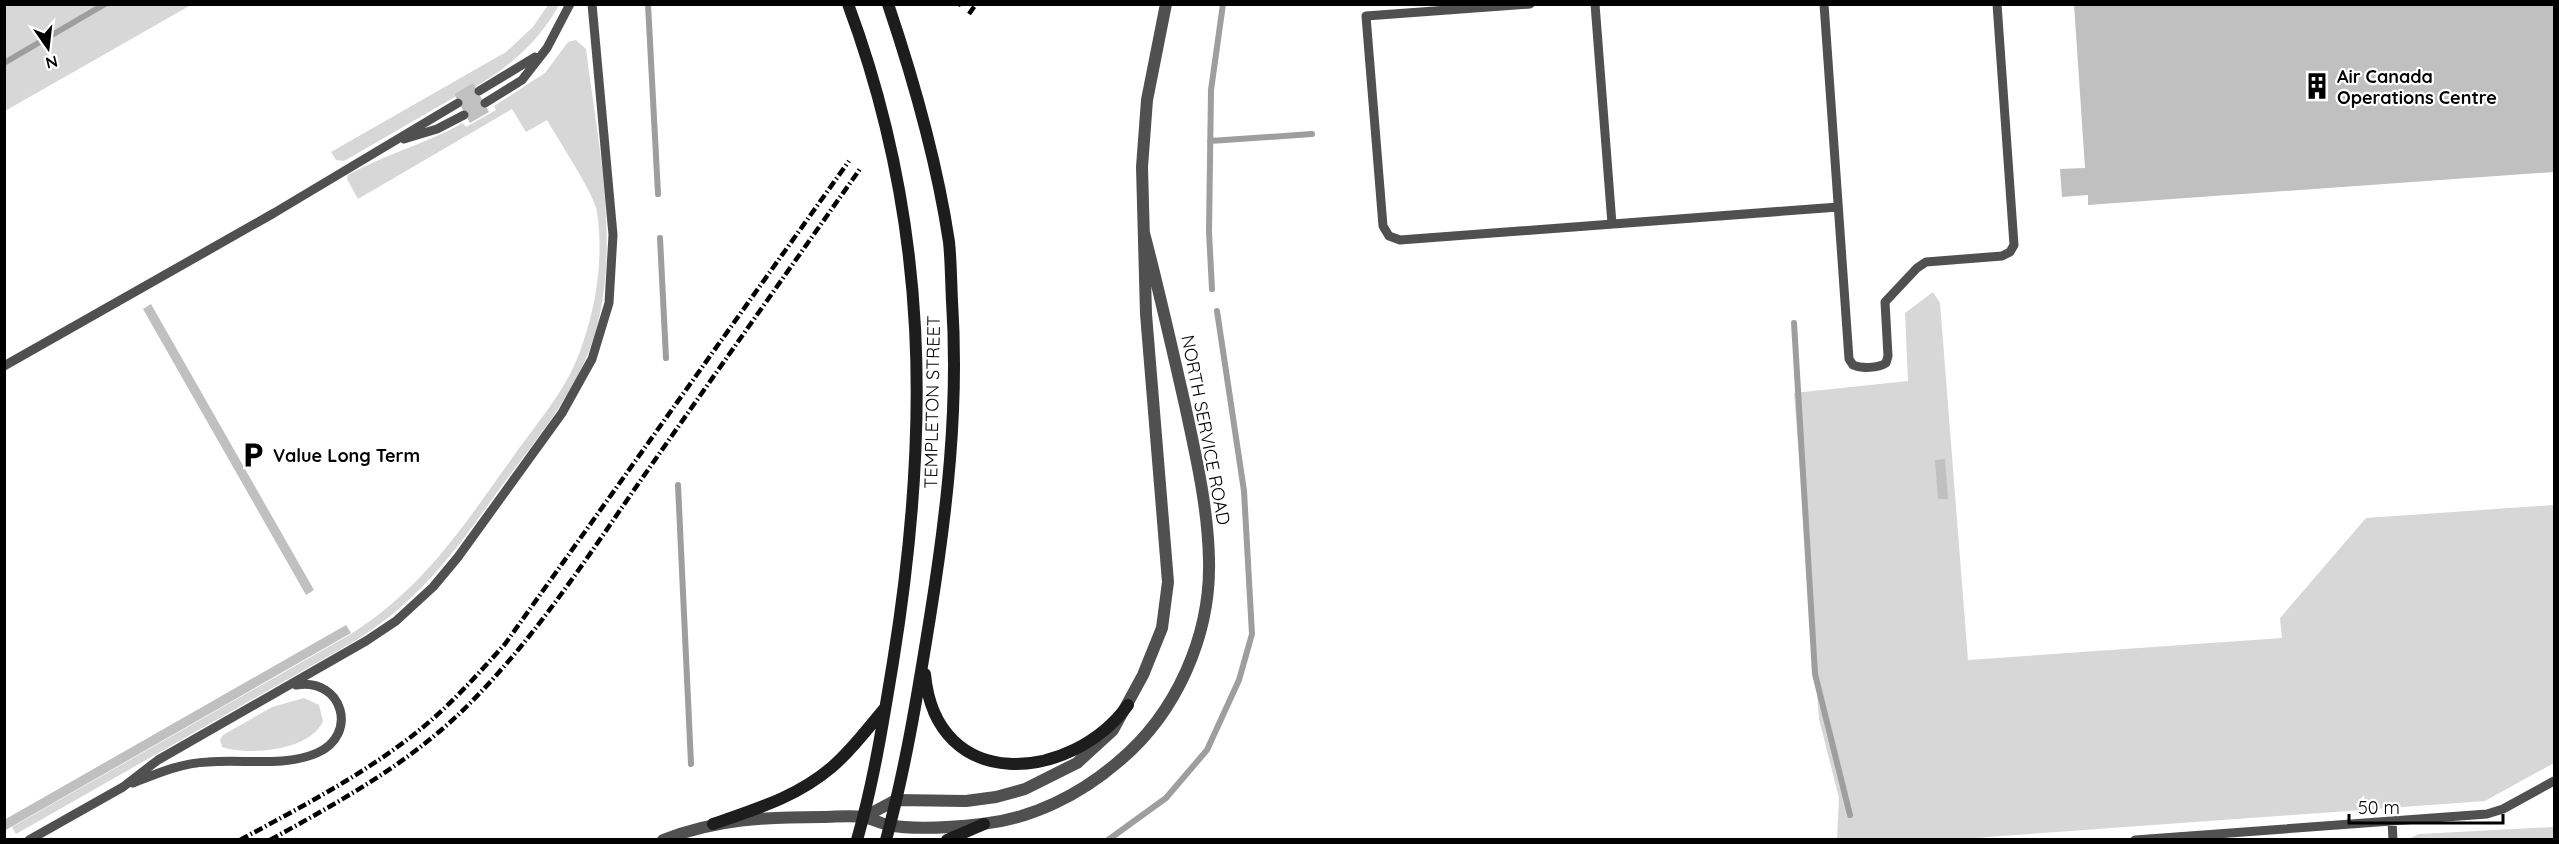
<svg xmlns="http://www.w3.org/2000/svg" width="2559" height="844" viewBox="0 0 2559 844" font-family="Quicksand,sans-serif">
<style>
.green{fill:#d7d7d7}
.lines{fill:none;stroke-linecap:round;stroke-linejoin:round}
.stream{stroke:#9e9e9e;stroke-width:6}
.building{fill:#c0c0c0}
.lane{stroke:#505050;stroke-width:9}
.street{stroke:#505050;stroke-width:12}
.secondary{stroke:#1d1d1d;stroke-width:12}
.rail{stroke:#000;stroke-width:4.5;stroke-dasharray:9 3 1.5 3;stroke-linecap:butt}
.labels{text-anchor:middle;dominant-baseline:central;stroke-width:4.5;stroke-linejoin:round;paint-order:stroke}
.poi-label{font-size:18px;font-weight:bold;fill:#000;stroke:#fff;text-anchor:start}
.street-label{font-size:18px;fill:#000;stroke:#fff}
</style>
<rect width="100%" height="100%" fill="#fff"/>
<path class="green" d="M5 4H191V5L5 111Z
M548 5H559C540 40 510 67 475 87L472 84 454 94 455 97 344 161 336 160 331 152 506 52 533 27Z
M576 40 586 49C598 147 627 270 584 363 563 409 528 450 498 491 455 552 419 601 355 641L16 834 12 827 351 634C426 586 464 525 515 454 538 422 565 391 579 354 596 309 604 260 597 212 595 195 557 138 547 120L526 132 512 109 358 199 347 179 348 175C386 154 425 144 463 123L466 127 496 110 494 106 545 73 568 42Z
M1933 292 1940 303 1968 660 2282 638 2280 618 2366 518 2554 505V763L2485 801 1960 839H1837L1839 798 1819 719 1794 393 1908 381 1905 313Z
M304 698 319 705 323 721C310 751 249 756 222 747L220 740 223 735 272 707Z
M2554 827V839H2408L2419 834Z"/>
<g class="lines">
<path class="stream" d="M648 4 658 194
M4 63 105 4
M1210 141 1312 134
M660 238 666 358
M1212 289 1209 232 1211 90 1223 4
M1794 323 1815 674 1850 815
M678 485 691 764
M1108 840 1166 798 1207 750 1239 680 1252 634 1244 491 1217 311"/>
</g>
<path class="building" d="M2074 4H2554V172L2088 205V195L2062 197 2060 169 2085 168Z
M473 83 489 112 470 123 454 94Z
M151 304 314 590 306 595 143 309Z
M1945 459 1948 499H1938L1935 460Z
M346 625 351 633 4 831V820Z"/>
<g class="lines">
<path class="lane" d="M1530 4 1366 16 1383 226 1389 236 1400 240 1838 207
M1595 4 1612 224
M1824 4 1849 359 1853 365C1862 369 1878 368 1886 363L1888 356 1885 302 1917 268 1926 262 2002 256 2010 252 2014 245 1997 4
M479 91 535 57
M485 103 522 80 547 48 570 4
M404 139 437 129 464 115
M4 366 274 213 458 103
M133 783C158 773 181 763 208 762 242 759 285 767 317 753 359 735 343 677 296 685
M2392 821 2393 840
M29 840 123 787 158 760 366 641 396 621 433 587 458 557 562 413 592 359 609 303 613 235 592 4
M2135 840 2487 814 2503 809 2554 781"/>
<path class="street" d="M864 817 896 800 966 801 996 797 1025 789 1077 763 1113 730 1143 675 1162 628 1168 582 1146 314 1142 167 1147 100 1166 4
M663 840C716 819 766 817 822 817 835 817 850 815 864 817 872 819 880 823 888 825 914 830 956 827 982 824 1032 819 1081 794 1118 762 1176 714 1211 636 1209 560 1208 508 1196 456 1185 405 1172 348 1159 290 1144 233"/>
<path class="secondary" d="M848 4C930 224 930 433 893 662 883 722 874 781 857 840
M925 674C936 794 1071 783 1128 705
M713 824C756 809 797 797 832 767 852 750 868 728 884 709
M886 840C906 767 918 691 930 617 947 511 959 408 952 301 951 281 951 261 949 242 937 162 914 81 888 4
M947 840 984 824"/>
<path class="rail" d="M958 6 959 4
M969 14 976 4
M240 840C301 807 363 775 417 732 450 706 478 674 505 644L849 161
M270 840C337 803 403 767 459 714 531 645 586 559 643 477 715 374 788 271 860 169"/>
</g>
<defs>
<symbol id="building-bare" viewBox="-9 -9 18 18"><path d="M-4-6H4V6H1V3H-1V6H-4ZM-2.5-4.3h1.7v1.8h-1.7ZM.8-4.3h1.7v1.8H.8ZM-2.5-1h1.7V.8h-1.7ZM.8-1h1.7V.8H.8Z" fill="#000" stroke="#fff" stroke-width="2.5" paint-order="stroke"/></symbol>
<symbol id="parking-bare" viewBox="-9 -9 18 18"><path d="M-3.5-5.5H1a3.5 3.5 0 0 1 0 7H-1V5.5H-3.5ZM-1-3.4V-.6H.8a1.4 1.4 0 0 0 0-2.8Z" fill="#000" stroke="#fff" stroke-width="2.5" paint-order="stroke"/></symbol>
</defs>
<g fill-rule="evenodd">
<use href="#building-bare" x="2298" y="67" width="38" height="38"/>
<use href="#parking-bare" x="234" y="436" width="38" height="38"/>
</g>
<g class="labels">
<g class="poi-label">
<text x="2337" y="76">Air Canada<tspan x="2337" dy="21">Operations Centre</tspan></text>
<text x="273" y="455">Value Long Term</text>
</g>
<g class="street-label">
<text transform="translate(932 402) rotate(-89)">TEMPLETON STREET</text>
<text transform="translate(1206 430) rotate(79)">NORTH SERVICE ROAD</text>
</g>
</g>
<rect width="2559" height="844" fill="none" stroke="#000000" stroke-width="12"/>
<g transform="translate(48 48) rotate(166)" stroke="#ffffff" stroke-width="4.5" paint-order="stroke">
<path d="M0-4.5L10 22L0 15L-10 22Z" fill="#000000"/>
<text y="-9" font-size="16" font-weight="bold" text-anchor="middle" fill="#000000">N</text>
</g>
<path d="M2349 814v9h154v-9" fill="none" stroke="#000000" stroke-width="3"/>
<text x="2358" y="814" font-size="18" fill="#000000" stroke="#ffffff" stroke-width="4.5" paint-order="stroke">50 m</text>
</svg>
